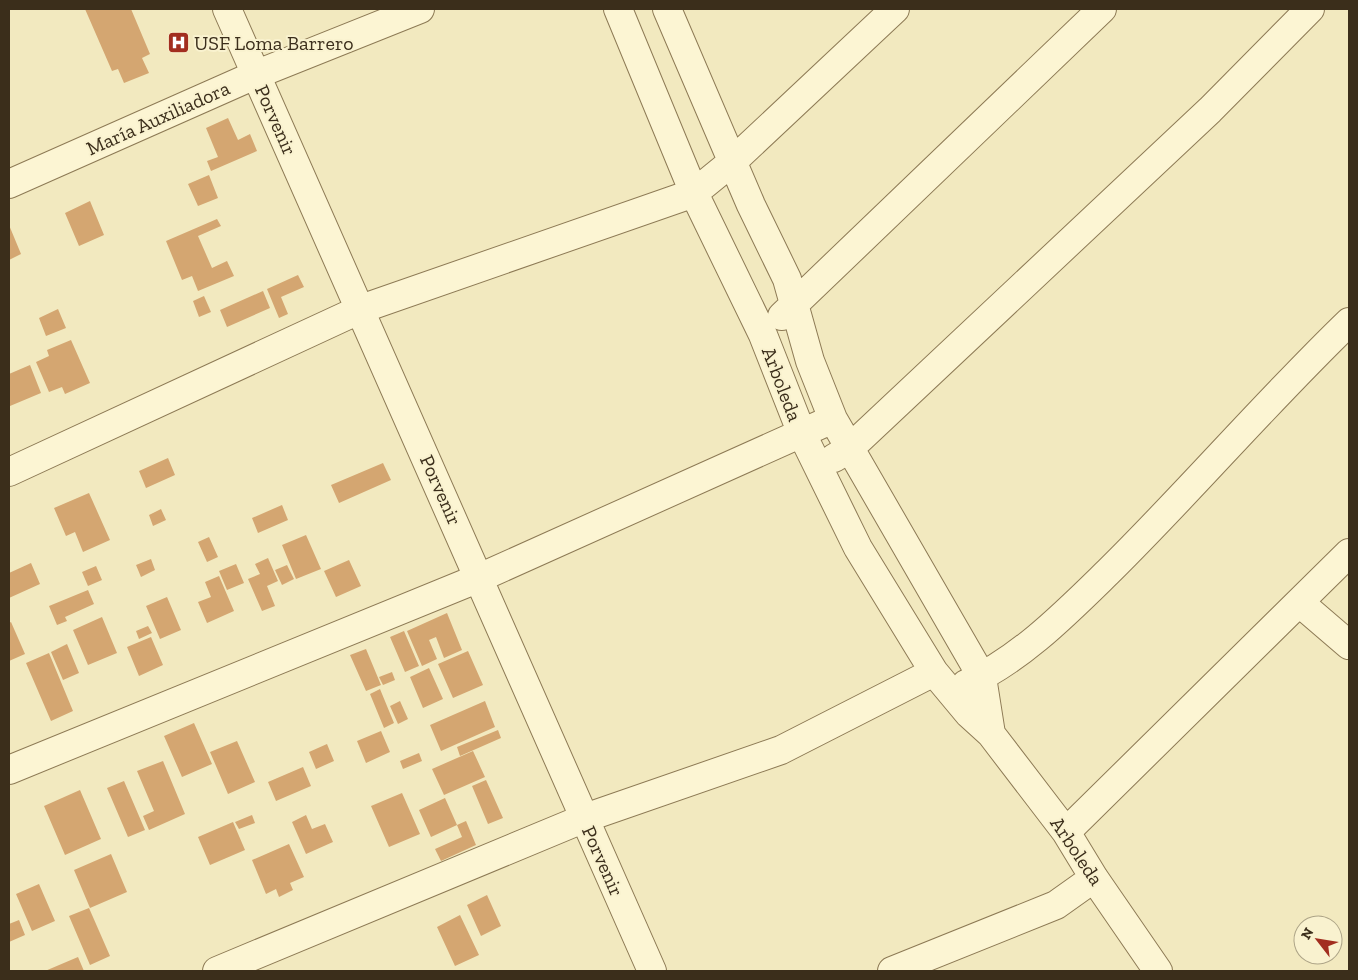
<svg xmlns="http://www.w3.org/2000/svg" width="1358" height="980" viewBox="0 0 1358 980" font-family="'Zilla Slab',serif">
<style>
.building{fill:#d4a671}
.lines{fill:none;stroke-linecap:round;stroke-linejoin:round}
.minor-casing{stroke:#8d7a55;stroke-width:30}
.minor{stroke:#fcf5d3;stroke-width:28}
.labels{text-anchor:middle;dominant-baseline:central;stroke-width:4;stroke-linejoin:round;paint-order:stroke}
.poi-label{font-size:20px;fill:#3b2e1b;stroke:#f9f2cf;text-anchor:start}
.street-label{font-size:20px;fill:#3b2e1b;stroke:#f9f2cf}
</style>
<rect width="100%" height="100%" fill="#f2e9bf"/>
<path class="building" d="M85 9H131L150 54 142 58 149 73 124 83 118 69 112 71Z
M228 118 238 140 250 134 257 151 211 171 207 161 218 157 206 128Z
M209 175 218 198 198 206 188 184Z
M90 201 104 235 79 246 65 213Z
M217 219 221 226 198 236 212 268 227 261 234 276 198 291 192 276 182 280 166 241Z
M9 225 21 254 9 260Z
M298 275 304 287 281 297 288 314 279 318 267 289Z
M263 291 270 308 227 327 220 310Z
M204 296 211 312 199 317 193 301Z
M58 309 66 328 46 336 39 318Z
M71 340 90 383 65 394 62 387 49 392 36 362 49 356 47 350Z
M30 365 41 393 10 406 9 374Z
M168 458 175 475 146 488 139 471Z
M383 463 391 480 339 503 331 485Z
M89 493 110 540 83 552 75 532 66 536 54 508Z
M282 505 288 520 258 533 252 518Z
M161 509 166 520 153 526 149 515Z
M306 535 321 569 296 579 282 545Z
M209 537 218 557 207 562 198 542Z
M268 558 278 581 267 586 275 606 262 611 248 579 260 574 255 564Z
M151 559 155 570 141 577 136 565Z
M349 560 361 586 336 597 324 571Z
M31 563 40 584 9 598V573Z
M236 564 244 583 227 590 219 571Z
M287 565 294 579 282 585 275 570Z
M96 566 102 580 88 586 82 572Z
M219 576 234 611 207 623 198 602 211 597 205 582Z
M88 590 94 604 65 617 67 621 57 625 49 606Z
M167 597 181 630 160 639 146 606Z
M447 613 462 650 444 658 436 637 429 640 437 659 422 666 407 631Z
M102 617 117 653 88 665 73 630Z
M11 622 25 654 9 661V623Z
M148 626 152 633 139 639 136 631Z
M404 631 419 666 405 672 390 637Z
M151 637 163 665 139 676 127 647Z
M67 644 79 673 63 680 51 652Z
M366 649 381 685 366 691 350 655Z
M468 651 483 685 453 698 438 664Z
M49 653 73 711 51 721 26 663Z
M429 668 443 699 423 708 410 677Z
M392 672 395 680 383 685 379 677Z
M380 689 394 723 384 728 370 694Z
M400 701 408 719 398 724 390 706Z
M485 701 495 727 441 751 430 725Z
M194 723 212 764 182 777 164 736Z
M498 730 501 738 460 756 457 747Z
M381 731 390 752 366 763 357 741Z
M237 741 255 782 228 794 210 752Z
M327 744 334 761 316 769 309 752Z
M473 751 485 777 444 795 432 769Z
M419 753 422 761 403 769 400 761Z
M163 761 185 814 149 830 143 816 154 811 137 771Z
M303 767 311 786 276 801 268 782Z
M486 780 503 818 488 824 472 786Z
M124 781 145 830 128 837 107 788Z
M80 790 101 839 65 855 44 806Z
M402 793 420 834 389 847 371 806Z
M445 798 457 825 466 821 476 845 441 861 435 849 462 837 457 825 431 837 419 810Z
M252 815 255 823 239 829 235 822Z
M306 815 312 829 325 824 333 842 306 854 292 822Z
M233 822 245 850 210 865 198 837Z
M289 844 304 877 290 883 293 890 279 897 276 889 266 894 252 860Z
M111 854 127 892 90 908 74 870Z
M39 884 55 921 32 931 16 894Z
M487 895 501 926 481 936 467 905Z
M89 908 110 956 90 965 69 916Z
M460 915 479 955 455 966 437 927Z
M19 920 25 935 9 942V924Z
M78 957 84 971H45Z"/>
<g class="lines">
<defs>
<path id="minor" d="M227 9 652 971
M618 9 694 193 763 335 802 434 858 548 934 672 969 714 991 734 1066 832 1094 878 1158 971
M667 9 751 205 787 279 810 361 833 419 982 677 991 734
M9 184 255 75 420 9
M782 316 1102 9
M834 458 849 449 1210 110 1310 9
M9 472 361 309 694 193 732 162 895 9
M1300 603 1349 645
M966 684C1020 660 1067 612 1109 571 1191 490 1266 402 1349 322
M9 770 479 578 833 419
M1066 832 1349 553
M217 971 585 818 781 750 934 672
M892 971 1056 905 1094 878"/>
</defs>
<use href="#minor" class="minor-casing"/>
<use href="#minor" class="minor"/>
</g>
<defs>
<symbol id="hospital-square" viewBox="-11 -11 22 22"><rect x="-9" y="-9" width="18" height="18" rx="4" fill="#a22e1f" stroke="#f9f2cf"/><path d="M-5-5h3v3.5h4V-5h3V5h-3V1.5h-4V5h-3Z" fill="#fff"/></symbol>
</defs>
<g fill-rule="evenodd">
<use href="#hospital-square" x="166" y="30" width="25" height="25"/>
</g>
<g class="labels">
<g class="poi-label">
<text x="194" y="43">USF Loma Barrero</text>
</g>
<g class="street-label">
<text transform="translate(158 118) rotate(-24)">María Auxiliadora</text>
<text transform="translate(276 120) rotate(66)">Porvenir</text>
<text transform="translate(782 384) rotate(69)">Arboleda</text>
<text transform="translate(441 490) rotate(66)">Porvenir</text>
<text transform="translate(1077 851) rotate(56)">Arboleda</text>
<text transform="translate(603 861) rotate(66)">Porvenir</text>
</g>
</g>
<rect width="1358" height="980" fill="none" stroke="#3b2e1b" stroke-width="20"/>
<g transform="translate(1318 940) rotate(301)"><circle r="24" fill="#f9f2cf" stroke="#ada487"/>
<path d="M0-4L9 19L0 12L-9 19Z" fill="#a22e1f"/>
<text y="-8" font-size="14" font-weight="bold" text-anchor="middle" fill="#3b2e1b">N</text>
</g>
</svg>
